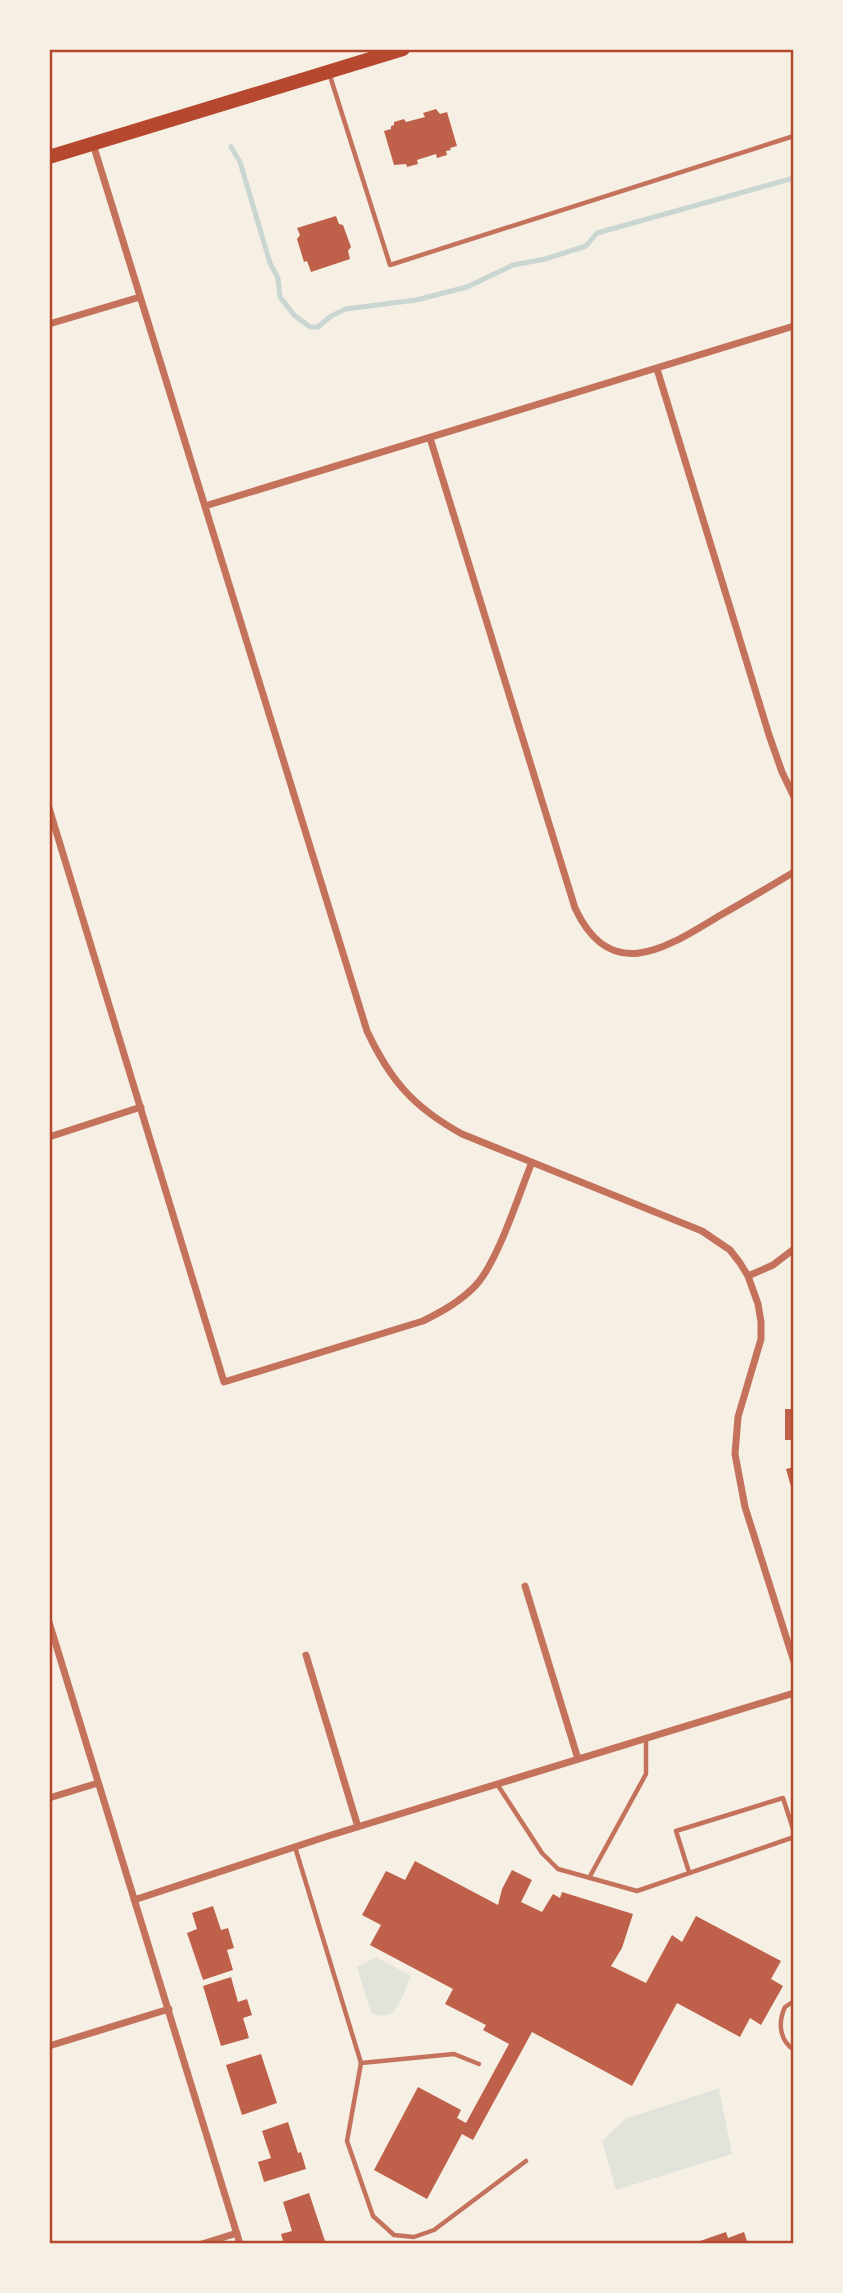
<svg xmlns="http://www.w3.org/2000/svg" width="843" height="2293" viewBox="0 0 843 2293" font-family="'Open Sans',sans-serif">
<style>
.green{fill:#e2e4dc}
.lines{fill:none;stroke-linecap:round;stroke-linejoin:round}
.stream{stroke:#c9d6d2;stroke-width:5}
.building{fill:#bf614a}
.service{stroke:#c5725c;stroke-width:4.5}
.minor{stroke:#c5725c;stroke-width:7}
.primary{stroke:#b5482f;stroke-width:14}
.neatline{fill:none;stroke:#b5482f;stroke-width:2.5}
</style>
<rect width="100%" height="100%" fill="#f6efe4"/>
<path class="green" d="M376 1957 411 1976C402 1995 398 2025 371 2013L357 1967Z
M719 2088 732 2154 616 2190 602 2141 625 2119Z"/>
<g class="lines">
<path class="stream" d="M231 147 240 162 270 263 278 278 280 297 294 315 310 327H318L331 316 346 309 416 300 467 287 513 265 545 259 586 246 597 233 794 178"/>
</g>
<path class="building" d="M436 109 440 114 447 112 457 146 450 148 451 150 446 151 447 155 437 158 436 154 417 160 418 164 407 167 406 164 394 165 384 131 391 129V126L394 125V122L404 119 406 122 425 117 423 113Z
M336 216 339 224 343 225 351 247 348 251 350 259 311 272 307 261 304 262 297 239 300 235 297 228Z
M785 1409H794V1440H785Z
M794 1467V1489L792 1490 786 1469Z
M415 1861 498 1905 502 1889 512 1870 532 1880 521 1902 542 1912 553 1894 560 1898 562 1892 633 1914 622 1948 611 1966 646 1983 672 1935 682 1942 696 1916 781 1961 771 1979 783 1986 761 2025 750 2018 740 2037 677 2003 632 2086 532 2032 473 2140 462 2134 427 2199 374 2170 418 2087 461 2110 457 2118 466 2123 509 2044 483 2030 486 2025 445 2004 453 1989 370 1945 381 1925 362 1915 386 1871 405 1880Z
M213 1906 221 1930 228 1928 234 1948 227 1950 233 1970 203 1980 187 1933 197 1929 192 1913Z
M231 1977 238 2002 247 1999 252 2015 243 2018 249 2038 221 2046 203 1986Z
M261 2054 277 2103 242 2115 226 2065Z
M288 2122 298 2153 301 2152 306 2169 264 2182 258 2162 271 2158 262 2131Z
M309 2193 325 2241 315 2244H284L281 2234 292 2231 283 2202Z
M726 2232 728 2238 744 2232 748 2244H701L700 2241Z"/>
<g class="lines">
<path class="service" d="M792 49 794 54
M330 76 390 265 794 136
M497 1784 542 1853 558 1869 637 1891 794 1837
M295 1847 361 2063 347 2141 373 2216 394 2235 414 2237 434 2230 526 2161
M689 1872 676 1831 783 1798 794 1832
M589 1878 646 1774V1739
M794 2001 785 2007C778 2022 779 2040 794 2050
M361 2063 454 2054 479 2064"/>
<path class="minor" d="M93 144 367 1031C390 1080 413 1107 462 1134L702 1231 730 1250 740 1263 748 1276 758 1304 761 1322V1339L738 1417 735 1454 745 1507 794 1662
M49 324 140 297
M657 369 769 735 782 772 794 797
M430 438 575 908C611 985 666 948 719 916 744 902 769 887 794 872
M205 506 794 326
M49 808 224 1382 423 1321C443 1311 461 1301 476 1285 498 1261 519 1194 532 1162
M49 1137 141 1107
M748 1276 773 1265 794 1249
M525 1586 578 1759
M49 1622 240 2244
M306 1655 358 1827
M49 1798 98 1783
M134 1900 328 1836 794 1693
M49 2046 169 2009
M202 2244 237 2233"/>
<path class="primary" d="M49 157 403 49"/>
</g>
<rect width="843" height="2293" fill="none" stroke="#f6efe4" stroke-width="102"/>
<rect x="51" y="51" width="741" height="2191" class="neatline"/>
</svg>
